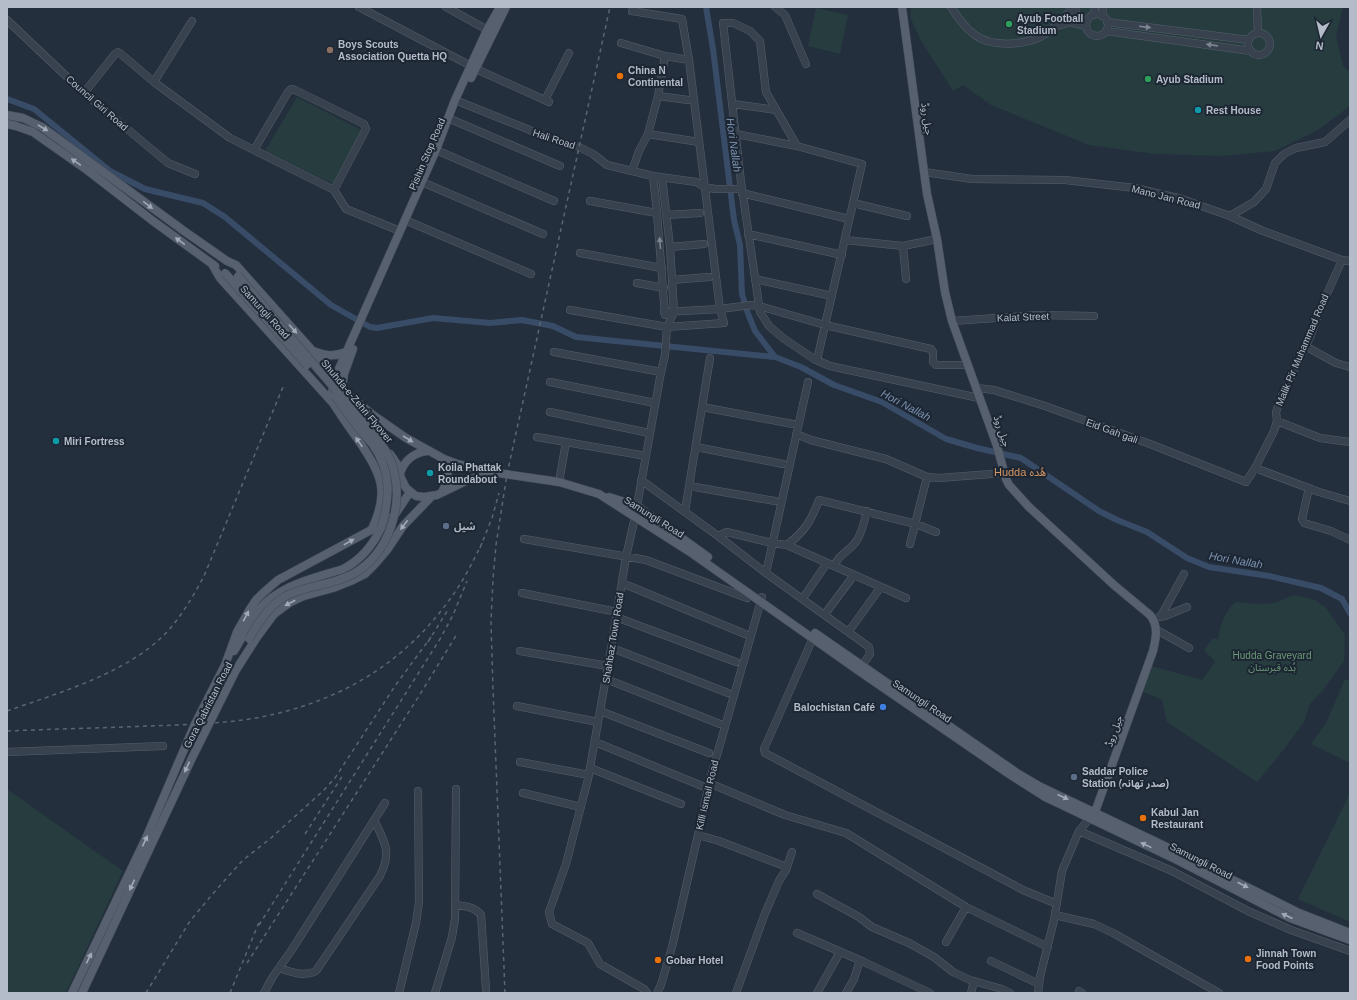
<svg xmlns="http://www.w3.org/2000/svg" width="1357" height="1000" viewBox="0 0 1357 1000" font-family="Helvetica,'Noto Sans Arabic',sans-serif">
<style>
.green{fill:#263c3f}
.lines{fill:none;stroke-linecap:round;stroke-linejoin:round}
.canal{stroke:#394c67;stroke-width:6}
.minor-casing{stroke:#565f6c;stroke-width:8}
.major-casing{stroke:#414a57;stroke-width:9}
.minor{stroke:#38414e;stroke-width:7}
.major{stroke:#56606e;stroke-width:8}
.rail{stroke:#5a6575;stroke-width:1.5;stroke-dasharray:4 4;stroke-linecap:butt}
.major-bridge-casing{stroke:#414a57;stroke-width:9;stroke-linecap:butt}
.major-bridge{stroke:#56606e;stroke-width:8}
.oneway{fill:#7c8592}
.oneway2{fill:#a1aab7}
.leisure-dot{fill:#2e9e5b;stroke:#1d2633;stroke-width:1.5}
.education-dot{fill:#8d6e63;stroke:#1d2633;stroke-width:1.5}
.food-dot{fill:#e8710a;stroke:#1d2633;stroke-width:1.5}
.culture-dot{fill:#0f9aa8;stroke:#1d2633;stroke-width:1.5}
.service-dot{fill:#5c6f8a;stroke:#1d2633;stroke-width:1.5}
.shop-dot{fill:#3f7fe0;stroke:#1d2633;stroke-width:1.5}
.labels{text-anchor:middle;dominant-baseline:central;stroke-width:4;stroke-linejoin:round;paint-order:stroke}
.poi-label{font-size:10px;font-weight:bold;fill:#b4bcc9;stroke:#1d2633;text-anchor:start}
.street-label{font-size:10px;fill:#b4bcc9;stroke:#1d2633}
.park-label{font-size:10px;fill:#6b9a76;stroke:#1d2633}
.water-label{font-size:11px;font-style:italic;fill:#7c92b1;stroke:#1d2633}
.neighbourhood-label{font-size:11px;fill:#d59563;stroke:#1d2633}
</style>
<rect width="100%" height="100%" fill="#242f3e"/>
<path class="green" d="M911 7H1343L1336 37 1343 66 1350 72V106L1318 130 1275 151 1223 156 1155 154 1089 145 991 105 963 85 953 91 920 39 910 17Z
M816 8 848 15 840 54 808 46Z
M297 97 363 131 335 185 265 151Z
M1294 595 1315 600 1326 608 1345 635 1344 661 1323 690 1310 704 1304 722 1285 748 1257 782 1167 722 1162 700 1139 690 1148 665 1202 680 1215 662 1204 650 1213 638 1218 639C1220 625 1225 611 1236 602 1248 603 1261 605 1273 603 1280 602 1287 597 1294 595Z
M1345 679 1350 681V763L1311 744 1326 723Z
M7 789 123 871 66 993H7Z
M1350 793V922L1298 899Z"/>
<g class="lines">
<path class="canal" d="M706 7 713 49 734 220 740 245 742 294 747 311 755 331 775 357 801 367 834 385 882 402 946 439 977 448 1021 458 1099 511 1117 520 1147 532 1187 558 1209 567 1269 576 1321 588 1342 599 1350 613
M7 99 34 109 110 171 145 189 203 203 225 217 331 305 370 327 377 328 433 318 490 323 522 320 553 326 576 337 775 357"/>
<defs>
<path id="minor" d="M359 7 471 66
M446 7 491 32
M775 7 785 15 806 64
M951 7C958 18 965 28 975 35 991 47 1021 45 1038 38 1051 32 1064 18 1073 7
M1075 7 1076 14 1086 24
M1257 7 1258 33
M1086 25a11 11 0 1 1 22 0a11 11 0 1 1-22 0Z
M1094 15 1095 7
M1102 16 1103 7
M7 20 84 93 168 163 195 174
M1107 22 1249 40
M1054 27 1070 22 1086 26
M1106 31 1251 51
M1248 44a11 11 0 1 1 22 0a11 11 0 1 1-22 0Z
M621 43 665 56 689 60
M476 69 549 102
M154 82 192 21
M84 93 115 54 118 52 121 54 154 82 230 138 334 190 346 209 400 231
M658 96 688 100
M455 100 557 141 579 147 593 154 607 165 653 176 696 182 705 187 715 189H742
M545 100 569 53
M733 104 776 110
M448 118 560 166
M648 134 699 142
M736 134 797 146
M254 150 288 92 291 89 295 90 364 124 366 129 334 190
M436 150 554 201
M632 171 639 151 648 134 658 96 665 56
M924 172 972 179 1065 180 1135 188 1182 199 1204 207 1230 216 1263 231 1342 260 1350 261
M653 176 657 213 665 315
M422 182 543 234
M742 193 849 219
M590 201 657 213
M853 203 907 216
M666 215 700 213
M1230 216 1254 202 1266 189 1275 163 1284 154 1296 148 1325 142 1350 120
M405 220 531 274
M748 234 842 255
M845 240 903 246 937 239
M903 246 906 279
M670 247 704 244
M580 253 662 268
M755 279 832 296
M672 280 709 277
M637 283 664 288
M570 310 667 327 724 323 720 309 689 60 682 19 632 11
M664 312 720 309 751 305 759 306 825 325 931 349 933 352V362L936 365H968
M952 321 1038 315 1094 316
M1305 346 1336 363 1350 367
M554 352 661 372
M817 360 862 164 797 146 766 92 760 41 750 31 733 23H723L741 182 760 312 769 326 783 338 814 359 830 366 979 398
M550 382 655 403
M976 388 994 390 1045 406 1150 444 1246 482 1255 468 1274 431 1277 421 1276 412 1281 398 1311 335 1319 312 1342 260
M702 407 793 424
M550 412 649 433
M1277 421 1320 438 1350 442
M796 434 811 440 886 459 927 477 939 478 1004 473
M537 437 646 456
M696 447 783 464
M1255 468 1319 492 1350 501
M641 480 718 536 766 573 869 647 870 654 859 670
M559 482 566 442
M689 486 775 501
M1309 488 1302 519 1304 523 1331 531 1350 540
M685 511 710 358
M718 536 727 532 772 543 787 545 906 598
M524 539 646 560 747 598
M910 544 927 477
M787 545C805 531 811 521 819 500L916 524 936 532
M834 566C840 553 847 553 855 543 862 535 864 521 867 511
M766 573 808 382
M622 583 745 634
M522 593 617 612
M803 598 827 563
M825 614 854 575
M1161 616 1184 574
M616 617 736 662
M1159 617 1165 616 1187 607
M1157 630 1189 648
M849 631 880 588
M813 638 764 749 765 753 1023 890 1057 904
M612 648 728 693
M520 651 608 666
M606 679 720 724
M517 706 598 722
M600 711 709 753
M595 742 702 786
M7 752 163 746
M520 762 589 775
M590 768 681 804
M709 783 785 815 846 833 966 907 1048 947
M523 793 581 807
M1079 831 1172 871 1248 911 1291 930 1350 951
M698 835 719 841 787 867
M817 894 859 917 872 927 909 943 934 957 953 972 970 980 1002 989 1010 993
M455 905C465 906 475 907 481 915L486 989
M1055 915 1094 924 1113 933 1219 993
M797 933 864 962 930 993
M946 942 966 907
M991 961 1039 984
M279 968C291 972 304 977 316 971L380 876C392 851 385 843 374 820
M1079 991 1082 993
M264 993 272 978 293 948 385 803
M399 993 416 923 419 902 418 791
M435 993 452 937 455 919 456 789
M647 993 644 989 600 964 588 943 552 924 549 912 566 864 588 779 612 643 626 557 635 517 661 372 665 355 667 327 674 312 670 247 662 177
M657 993 661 985 672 947 698 835 709 783 762 597
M736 993 764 916 779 881 786 870 792 852
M817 993 840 952
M846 993 854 979 860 960
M971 993 974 981
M1038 993 1040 977 1054 920 1062 871 1079 831 1090 818"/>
<path id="major" d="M902 7 927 194 937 239 945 292 952 321 997 446 1006 479 1009 485 1029 507 1114 585 1150 615C1159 626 1156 638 1153 651L1095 812 1090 818
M471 78 506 7
M7 115 23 118 42 127 184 231 227 261 236 265 310 348 346 393 373 415 406 438 444 459 457 464 491 472 559 482 599 494 693 554 859 671 1009 774 1045 797 1177 860 1290 918 1350 940
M7 124 16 126 33 132 87 170 153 221 215 266
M212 264 220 278 332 402
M313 351C325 356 334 357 346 352
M342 389 344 374 353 349
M390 454 397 464 401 478 406 488 416 496 424 497 437 495 466 481 491 472
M400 473C405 460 413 453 427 451
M442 492C449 480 449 471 444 459
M609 497 637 506 708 557
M372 529C390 491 381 474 359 441 349 427 340 414 331 400L334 380 436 150 455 100 487 30 500 7
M815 633 1017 773 1039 786 1167 847 1299 913 1350 933
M234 651C242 638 249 623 258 611 279 585 312 579 343 569 361 560 372 547 381 528
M72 993 146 838 195 724 225 665 237 632 250 609 256 600 263 593 278 580 386 522 396 513 410 492
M82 993 192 758 236 670 257 637 274 614 289 603 304 596 333 588 353 580 365 574 375 564 387 550 403 526 431 497"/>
</defs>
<use href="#minor" class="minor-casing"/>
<use href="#major" class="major-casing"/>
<use href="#minor" class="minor"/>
<use href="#major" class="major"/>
<path class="rail" d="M480 548 492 518 499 493
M428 642 449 608
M7 711C61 692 136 671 173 625 185 610 195 593 204 576L283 387
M7 731C54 729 102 728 149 726 180 725 212 724 243 720 326 708 397 671 447 603 461 585 472 564 482 543
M305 834 343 775
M259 925 440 639 453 615 467 581
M247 963 419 696 457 634
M146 993 190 921 216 890 243 860 271 838 323 791 335 778 395 686 431 637
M230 993 260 920
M505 993 493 689 491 622 493 579 496 545 507 474 610 7"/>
<defs>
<path id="major-bridge" d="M225 273 307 365
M238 276 379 440C384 448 389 456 392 464 405 504 390 553 353 574 331 586 305 585 284 597 268 607 258 623 249 639
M335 396C344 408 352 420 361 431 365 436 370 440 373 445 392 472 390 499 381 528"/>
</defs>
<use href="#major-bridge" class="major-bridge-casing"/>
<use href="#major-bridge" class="major-bridge"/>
</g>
<defs><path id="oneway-solid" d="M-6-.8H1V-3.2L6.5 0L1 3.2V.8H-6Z"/></defs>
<g class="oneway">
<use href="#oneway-solid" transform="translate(1145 27) rotate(7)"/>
<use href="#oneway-solid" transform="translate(1212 45) rotate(-172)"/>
<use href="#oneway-solid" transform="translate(660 243) rotate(-95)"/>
</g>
<g class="oneway2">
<use href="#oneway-solid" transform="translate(43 128) rotate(31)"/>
<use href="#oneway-solid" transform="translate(76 162) rotate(-145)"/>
<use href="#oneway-solid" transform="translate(148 205) rotate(37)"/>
<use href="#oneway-solid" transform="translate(180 241) rotate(-144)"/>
<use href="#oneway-solid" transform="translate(293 329) rotate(48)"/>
<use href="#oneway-solid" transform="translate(408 439) rotate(32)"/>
<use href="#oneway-solid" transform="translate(359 442) rotate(-125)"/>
<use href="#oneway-solid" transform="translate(404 525) rotate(127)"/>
<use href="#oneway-solid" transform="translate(349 542) rotate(-29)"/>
<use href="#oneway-solid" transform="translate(290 603) rotate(152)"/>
<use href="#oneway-solid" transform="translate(246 616) rotate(-62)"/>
<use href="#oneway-solid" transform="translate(187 767) rotate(115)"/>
<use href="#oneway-solid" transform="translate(1063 797) rotate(25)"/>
<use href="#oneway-solid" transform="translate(145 841) rotate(-65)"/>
<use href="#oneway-solid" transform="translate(1146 845) rotate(-154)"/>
<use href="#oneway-solid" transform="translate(132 885) rotate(115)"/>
<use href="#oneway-solid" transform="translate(1243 885) rotate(27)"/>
<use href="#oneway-solid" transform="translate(1287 916) rotate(-155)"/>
<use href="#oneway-solid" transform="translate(89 958) rotate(-64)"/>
</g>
<g class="leisure-dot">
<circle cx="1009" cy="24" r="4"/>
<circle cx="1148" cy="79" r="4"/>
</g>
<circle class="education-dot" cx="330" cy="50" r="4"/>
<g class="food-dot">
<circle cx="620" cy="76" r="4"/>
<circle cx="1143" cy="818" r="4"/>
<circle cx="1248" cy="959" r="4"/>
<circle cx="658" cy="960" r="4"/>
</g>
<g class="culture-dot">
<circle cx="1198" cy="110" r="4"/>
<circle cx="56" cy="441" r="4"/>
<circle cx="430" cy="473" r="4"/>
</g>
<g class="service-dot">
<circle cx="446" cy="526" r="4"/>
<circle cx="1074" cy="777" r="4"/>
</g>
<circle class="shop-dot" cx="883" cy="707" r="4"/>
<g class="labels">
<g class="poi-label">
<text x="1017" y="18">Ayub Football<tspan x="1017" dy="12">Stadium</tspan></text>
<text x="338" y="44">Boys Scouts<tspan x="338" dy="12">Association Quetta HQ</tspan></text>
<text x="628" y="70">China N<tspan x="628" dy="12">Continental</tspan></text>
<text x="1156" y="79">Ayub Stadium</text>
<text x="1206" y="110">Rest House</text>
<text x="64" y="441">Miri Fortress</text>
<text x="438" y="467">Koila Phattak<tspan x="438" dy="12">Roundabout</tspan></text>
<text x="454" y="526">شیل</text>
<text x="875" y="707" text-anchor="end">Balochistan Café</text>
<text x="1082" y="771">Saddar Police<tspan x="1082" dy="12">Station (صدر تھانہ)</tspan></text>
<text x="1151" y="812">Kabul Jan<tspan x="1151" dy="12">Restaurant</tspan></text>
<text x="1256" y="953">Jinnah Town<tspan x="1256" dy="12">Food Points</tspan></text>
<text x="666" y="960">Gobar Hotel</text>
</g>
<g class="street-label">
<text transform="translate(97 103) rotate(41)">Council Giri Road</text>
<text transform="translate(927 119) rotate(82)">جیل روڈ</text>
<text transform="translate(554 139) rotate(18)">Hali Road</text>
<text transform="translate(427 154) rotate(-67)">Pishin Stop Road</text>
<text transform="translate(1166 197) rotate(14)">Mano Jan Road</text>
<text transform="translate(265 312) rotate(48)">Samungli Road</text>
<text transform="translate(1023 317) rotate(-2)">Kalat Street</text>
<text transform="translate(1302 350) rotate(-67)">Malik Pir Muhammad Road</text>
<text transform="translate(357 401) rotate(50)">Shuhda-e-Zehri Flyover</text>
<text transform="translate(1002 431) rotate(71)">جیل روڈ</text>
<text transform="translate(1112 431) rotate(20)">Eid Gah gali</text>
<text transform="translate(654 517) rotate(32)">Samungli Road</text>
<text transform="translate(613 638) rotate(-81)">Shahbaz Town Road</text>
<text transform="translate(922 701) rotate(34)">Samungli Road</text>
<text transform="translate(208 705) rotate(-63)">Gora Qabristan Road</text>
<text transform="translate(1114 731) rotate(-70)">جیل روڈ</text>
<text transform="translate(707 795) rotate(-77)">Killi Ismail Road</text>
<text transform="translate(1201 861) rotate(27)">Samungli Road</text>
</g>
<g class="park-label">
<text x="1272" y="655">Hudda Graveyard<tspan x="1272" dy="12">ہُدہ قبرستان</tspan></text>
</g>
<g class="water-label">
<text transform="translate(734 145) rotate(82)">Hori Nallah</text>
<text transform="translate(906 405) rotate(28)">Hori Nallah</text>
<text transform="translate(1236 560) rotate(10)">Hori Nallah</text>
</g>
<g class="neighbourhood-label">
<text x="1020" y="472">Hudda ھُدہ</text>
</g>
</g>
<rect width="1357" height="1000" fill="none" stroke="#b4bcc9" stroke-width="16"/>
<g transform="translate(1321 36) rotate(188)" stroke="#1d2633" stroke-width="3" paint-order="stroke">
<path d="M0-3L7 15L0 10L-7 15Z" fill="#b4bcc9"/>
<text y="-6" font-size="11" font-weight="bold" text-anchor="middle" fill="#b4bcc9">N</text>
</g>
</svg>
